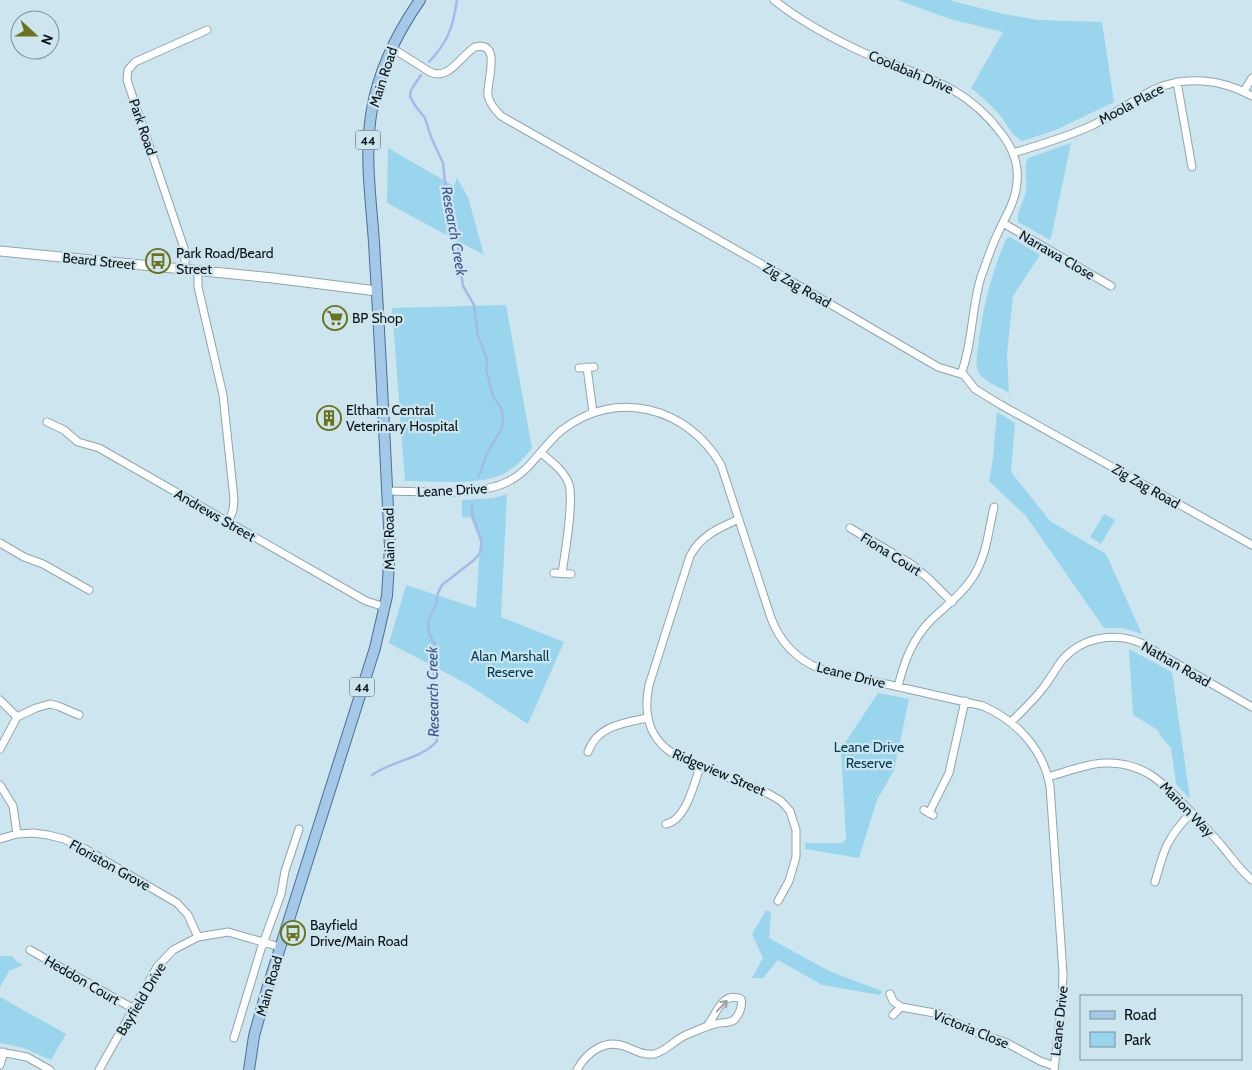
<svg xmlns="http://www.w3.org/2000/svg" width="1252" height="1070" viewBox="0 0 1252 1070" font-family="Cabin,sans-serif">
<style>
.green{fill:#99d6ed}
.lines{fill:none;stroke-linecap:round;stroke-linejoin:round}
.stream{stroke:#a6baea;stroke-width:2.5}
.minor-casing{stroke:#8fa5ad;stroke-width:9}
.tertiary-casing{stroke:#8fa5ad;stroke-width:11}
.primary-casing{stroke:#477193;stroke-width:12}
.minor{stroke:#fff;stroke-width:7}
.tertiary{stroke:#fff;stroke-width:9}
.primary{stroke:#a4c8e7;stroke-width:10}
.oneway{stroke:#9da1a2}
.labels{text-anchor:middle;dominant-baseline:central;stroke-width:4.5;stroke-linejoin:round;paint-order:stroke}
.shield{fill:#cde5ee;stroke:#455257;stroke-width:1}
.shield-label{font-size:12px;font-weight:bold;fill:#0b1316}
.street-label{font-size:14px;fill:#0b1316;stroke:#cde5ee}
.poi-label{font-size:14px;fill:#0b1316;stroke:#cde5ee;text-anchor:start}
.park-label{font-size:14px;fill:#064051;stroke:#cde5ee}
.water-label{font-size:15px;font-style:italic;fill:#3c5490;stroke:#cde5ee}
</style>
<rect width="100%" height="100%" fill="#cde5ee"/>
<path class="green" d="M898 0H949L999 13 1038 20 1102 22 1114 102 1056 130 1022 141C1012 136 1006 122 998 113 990 104 981 96 971 88L1003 32 950 19Z
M1071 143 1051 238 1050 240 1018 222C1016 212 1025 200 1026 190 1028 180 1023 166 1028 158Z
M388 148 454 186 457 178 468 197 484 255 387 203Z
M1010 237 1040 255 1013 296 1007 354 1009 393C1000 387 982 381 978 371 975 364 977 355 978 348 982 310 991 274 1006 239Z
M506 305 532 448C524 458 515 468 503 474 479 486 433 481 405 481L392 308Z
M997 412 1015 423 1011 472 1050 521 1106 554 1142 634 1122 628H1104L1026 516 989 481 993 458Z
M507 494 501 617 564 642 528 724 467 684 389 643 406 585 476 608 480 542 471 518 462 517V500L494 498Z
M1104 514 1115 520 1101 544 1090 537Z
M1129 649 1172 672 1190 799 1176 784 1171 748 1160 735 1158 730 1133 715Z
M878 693 909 699 894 770 877 800 859 858 805 849V843H842L846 839 841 749Z
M766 910 771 913 769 938 829 971 882 991 880 995 822 985 778 960 763 978H752L763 958 752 934Z
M0 956H12L16 961 23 965 9 971 0 987Z
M0 997 66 1034 51 1060 24 1048 0 1043Z"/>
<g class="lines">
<path class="stream" d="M429 62C448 42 453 27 457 0
M421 75 411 90 410 97 416 107 425 118 431 137 443 163 449 221 457 239 463 286 474 305 478 336 487 359 486 369 493 396 501 408 503 416 502 428 487 453 479 476
M372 775C391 761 422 759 437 741V736L433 728 436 693 433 668 436 646 429 634 428 621 435 607 438 593 442 585 474 560 480 553 482 542 472 514V504"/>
<defs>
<path id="minor" d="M774 0C800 21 832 38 862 52 917 76 962 81 1001 133 1012 147 1019 163 1017 182 1016 201 1005 217 997 235 991 248 986 263 981 277 971 309 973 343 961 374
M392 48 430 72C449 81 460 56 475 47 503 41 486 82 488 96 490 104 495 110 501 116L777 273 938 367 964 375 975 389 1001 405 1252 545
M1177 82 1192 167
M1244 91 1252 78
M1013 153C1040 145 1067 137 1093 125 1113 115 1132 101 1153 90 1184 75 1222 79 1252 96
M1003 223 1111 286
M185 269V251L127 80 128 70 135 62 207 30
M198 270V287L223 395 234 499 233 510 228 523
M587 367 593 413
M579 368 594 367
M47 422 64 430 78 442 99 448 366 601 385 607
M541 453C552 462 564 471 569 484 574 502 565 553 562 573
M387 491C421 491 477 497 507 482 531 471 542 446 562 430 616 388 688 407 721 465L771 618C780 642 796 659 820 669L983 706C1017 721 1043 749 1050 786L1063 973 1062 1001 1054 1070
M739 519C719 528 701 535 690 556L649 685C642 719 651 744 683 759L769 794 781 801 790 811 796 830V857L789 881 778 901
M850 528 911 564 929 579 952 602
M0 543 24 557 43 564 89 590
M554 573 571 574
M898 687C904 661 913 638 932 619 947 605 962 594 973 577 987 555 988 532 994 507
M0 700 17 717
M1011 722C1022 711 1034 700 1043 688 1050 679 1056 668 1063 659 1083 637 1114 632 1141 643L1252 707
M0 749 17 717 36 708 50 704 58 706 79 715
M588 752C597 726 623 723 647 718
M1048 777C1066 772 1085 764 1104 763 1145 761 1165 785 1191 812 1201 823 1212 834 1222 846 1232 858 1240 870 1252 880
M0 785 13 806 17 834
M924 810 933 815
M929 813 949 773 965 701
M666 824C686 820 694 784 700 767
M0 839 17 834 33 833 48 835 64 839 85 849 177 903 188 915 198 937
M1155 882C1164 849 1167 838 1191 813
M30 950 134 1009
M890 994 893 1001 901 1007 940 1014 970 1031 1005 1042 1040 1061 1054 1066
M893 1015 901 1007
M234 1038 261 949 281 894 285 871 299 829
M0 1052 27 1057 50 1070
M0 1065 4 1052
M99 1070 157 967 173 950 198 937 228 932 280 947
M577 1070C586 1053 604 1039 624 1046 633 1049 643 1056 654 1054 665 1052 676 1039 686 1035 696 1031 706 1026 715 1024 721 1022 728 1024 734 1020 739 1015 743 1006 741 999 721 990 716 1017 706 1027"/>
<path id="tertiary" d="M0 251 273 278 377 291"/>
<path id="primary" d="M249 1070 254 1036 267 989 375 648 387 596 390 547C385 451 381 356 375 260 373 210 363 159 372 109 379 70 397 33 420 0"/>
</defs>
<use href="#minor" class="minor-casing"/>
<use href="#tertiary" class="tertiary-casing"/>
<use href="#primary" class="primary-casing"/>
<use href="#minor" class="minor"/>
<use href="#tertiary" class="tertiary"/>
<use href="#primary" class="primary"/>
</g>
<defs><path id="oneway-shaft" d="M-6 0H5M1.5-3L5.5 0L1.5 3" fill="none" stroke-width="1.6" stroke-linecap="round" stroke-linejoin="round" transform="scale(1.25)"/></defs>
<use class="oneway" href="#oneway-shaft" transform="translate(722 1006) rotate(-46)"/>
<defs>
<symbol id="bus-ring" viewBox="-11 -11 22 22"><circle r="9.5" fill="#cde5ee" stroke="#6a731b" stroke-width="1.5"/><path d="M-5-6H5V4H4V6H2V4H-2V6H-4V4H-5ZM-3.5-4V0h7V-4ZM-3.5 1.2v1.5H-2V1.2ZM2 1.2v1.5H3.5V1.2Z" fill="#6a731b"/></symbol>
<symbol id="supermarket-ring" viewBox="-11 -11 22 22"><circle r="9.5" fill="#cde5ee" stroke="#6a731b" stroke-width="1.5"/><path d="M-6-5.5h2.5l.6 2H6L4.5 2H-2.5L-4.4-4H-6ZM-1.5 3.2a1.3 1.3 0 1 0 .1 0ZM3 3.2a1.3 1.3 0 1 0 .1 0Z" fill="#6a731b"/></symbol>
<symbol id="building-ring" viewBox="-11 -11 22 22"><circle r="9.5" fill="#cde5ee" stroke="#6a731b" stroke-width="1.5"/><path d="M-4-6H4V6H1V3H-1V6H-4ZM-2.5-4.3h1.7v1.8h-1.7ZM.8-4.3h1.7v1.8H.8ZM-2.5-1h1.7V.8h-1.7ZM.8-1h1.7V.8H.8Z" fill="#6a731b"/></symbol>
</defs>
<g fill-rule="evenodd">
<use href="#bus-ring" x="144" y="247" width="28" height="28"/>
<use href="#supermarket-ring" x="321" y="304" width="28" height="28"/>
<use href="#building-ring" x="315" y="404" width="28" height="28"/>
<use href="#bus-ring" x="279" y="919" width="28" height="28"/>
</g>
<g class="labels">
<g class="shield">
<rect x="355.5" y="130.5" width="25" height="19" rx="4"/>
<rect x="349.5" y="677.5" width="25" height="19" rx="4"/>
</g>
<g class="shield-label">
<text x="368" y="140">44</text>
<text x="362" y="687">44</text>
</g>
<g class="street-label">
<text transform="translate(911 72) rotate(23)">Coolabah Drive</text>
<text transform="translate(383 77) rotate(-72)">Main Road</text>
<text transform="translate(1131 104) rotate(-28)">Moola Place</text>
<text transform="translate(143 127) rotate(71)">Park Road</text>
<text transform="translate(1057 255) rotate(30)">Narrawa Close</text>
<text transform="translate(99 261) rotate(6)">Beard Street</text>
<text transform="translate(797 285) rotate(30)">Zig Zag Road</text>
<text transform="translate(1146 486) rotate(30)">Zig Zag Road</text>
<text transform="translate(452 490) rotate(-3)">Leane Drive</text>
<text transform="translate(215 515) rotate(30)">Andrews Street</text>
<text transform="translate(389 539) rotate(-91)">Main Road</text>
<text transform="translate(891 554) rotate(32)">Fiona Court</text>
<text transform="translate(1176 664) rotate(30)">Nathan Road</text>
<text transform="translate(851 675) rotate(14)">Leane Drive</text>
<text transform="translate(719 772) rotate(23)">Ridgeview Street</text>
<text transform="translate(1187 809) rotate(46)">Marion Way</text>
<text transform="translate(110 865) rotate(29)">Floriston Grove</text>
<text transform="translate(82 980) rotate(30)">Heddon Court</text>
<text transform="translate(269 986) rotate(-74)">Main Road</text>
<text transform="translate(141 999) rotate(-59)">Bayfield Drive</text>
<text transform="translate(1059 1021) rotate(-84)">Leane Drive</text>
<text transform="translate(971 1029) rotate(22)">Victoria Close</text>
</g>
<g class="poi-label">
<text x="176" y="253">Park Road/Beard<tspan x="176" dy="16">Street</tspan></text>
<text x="352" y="318">BP Shop</text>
<text x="346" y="410">Eltham Central<tspan x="346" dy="16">Veterinary Hospital</tspan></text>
<text x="310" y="925">Bayfield<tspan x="310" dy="16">Drive/Main Road</tspan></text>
</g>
<g class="park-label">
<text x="510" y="656">Alan Marshall<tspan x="510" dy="16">Reserve</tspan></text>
<text x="869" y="747">Leane Drive<tspan x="869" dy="16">Reserve</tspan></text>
</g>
<g class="water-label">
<text transform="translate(454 231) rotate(80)">Research Creek</text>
<text transform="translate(433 692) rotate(-91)">Research Creek</text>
</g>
</g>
<rect x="1080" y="995" width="162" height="65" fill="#cde5ee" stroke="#7f9198"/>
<rect x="1090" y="1011" width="25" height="8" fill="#a4c8e7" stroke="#7f9198"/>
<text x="1124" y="1020" font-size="15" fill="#0b1316">Road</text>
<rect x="1090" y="1032" width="25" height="15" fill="#99d6ed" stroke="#7f9198"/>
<text x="1124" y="1045" font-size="15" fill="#0b1316">Park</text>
<g transform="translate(35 35) rotate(111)"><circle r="24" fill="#cde5ee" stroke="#7f9198"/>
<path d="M0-4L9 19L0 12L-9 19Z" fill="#6a731b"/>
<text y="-8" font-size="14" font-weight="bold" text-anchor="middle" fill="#0b1316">N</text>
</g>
</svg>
